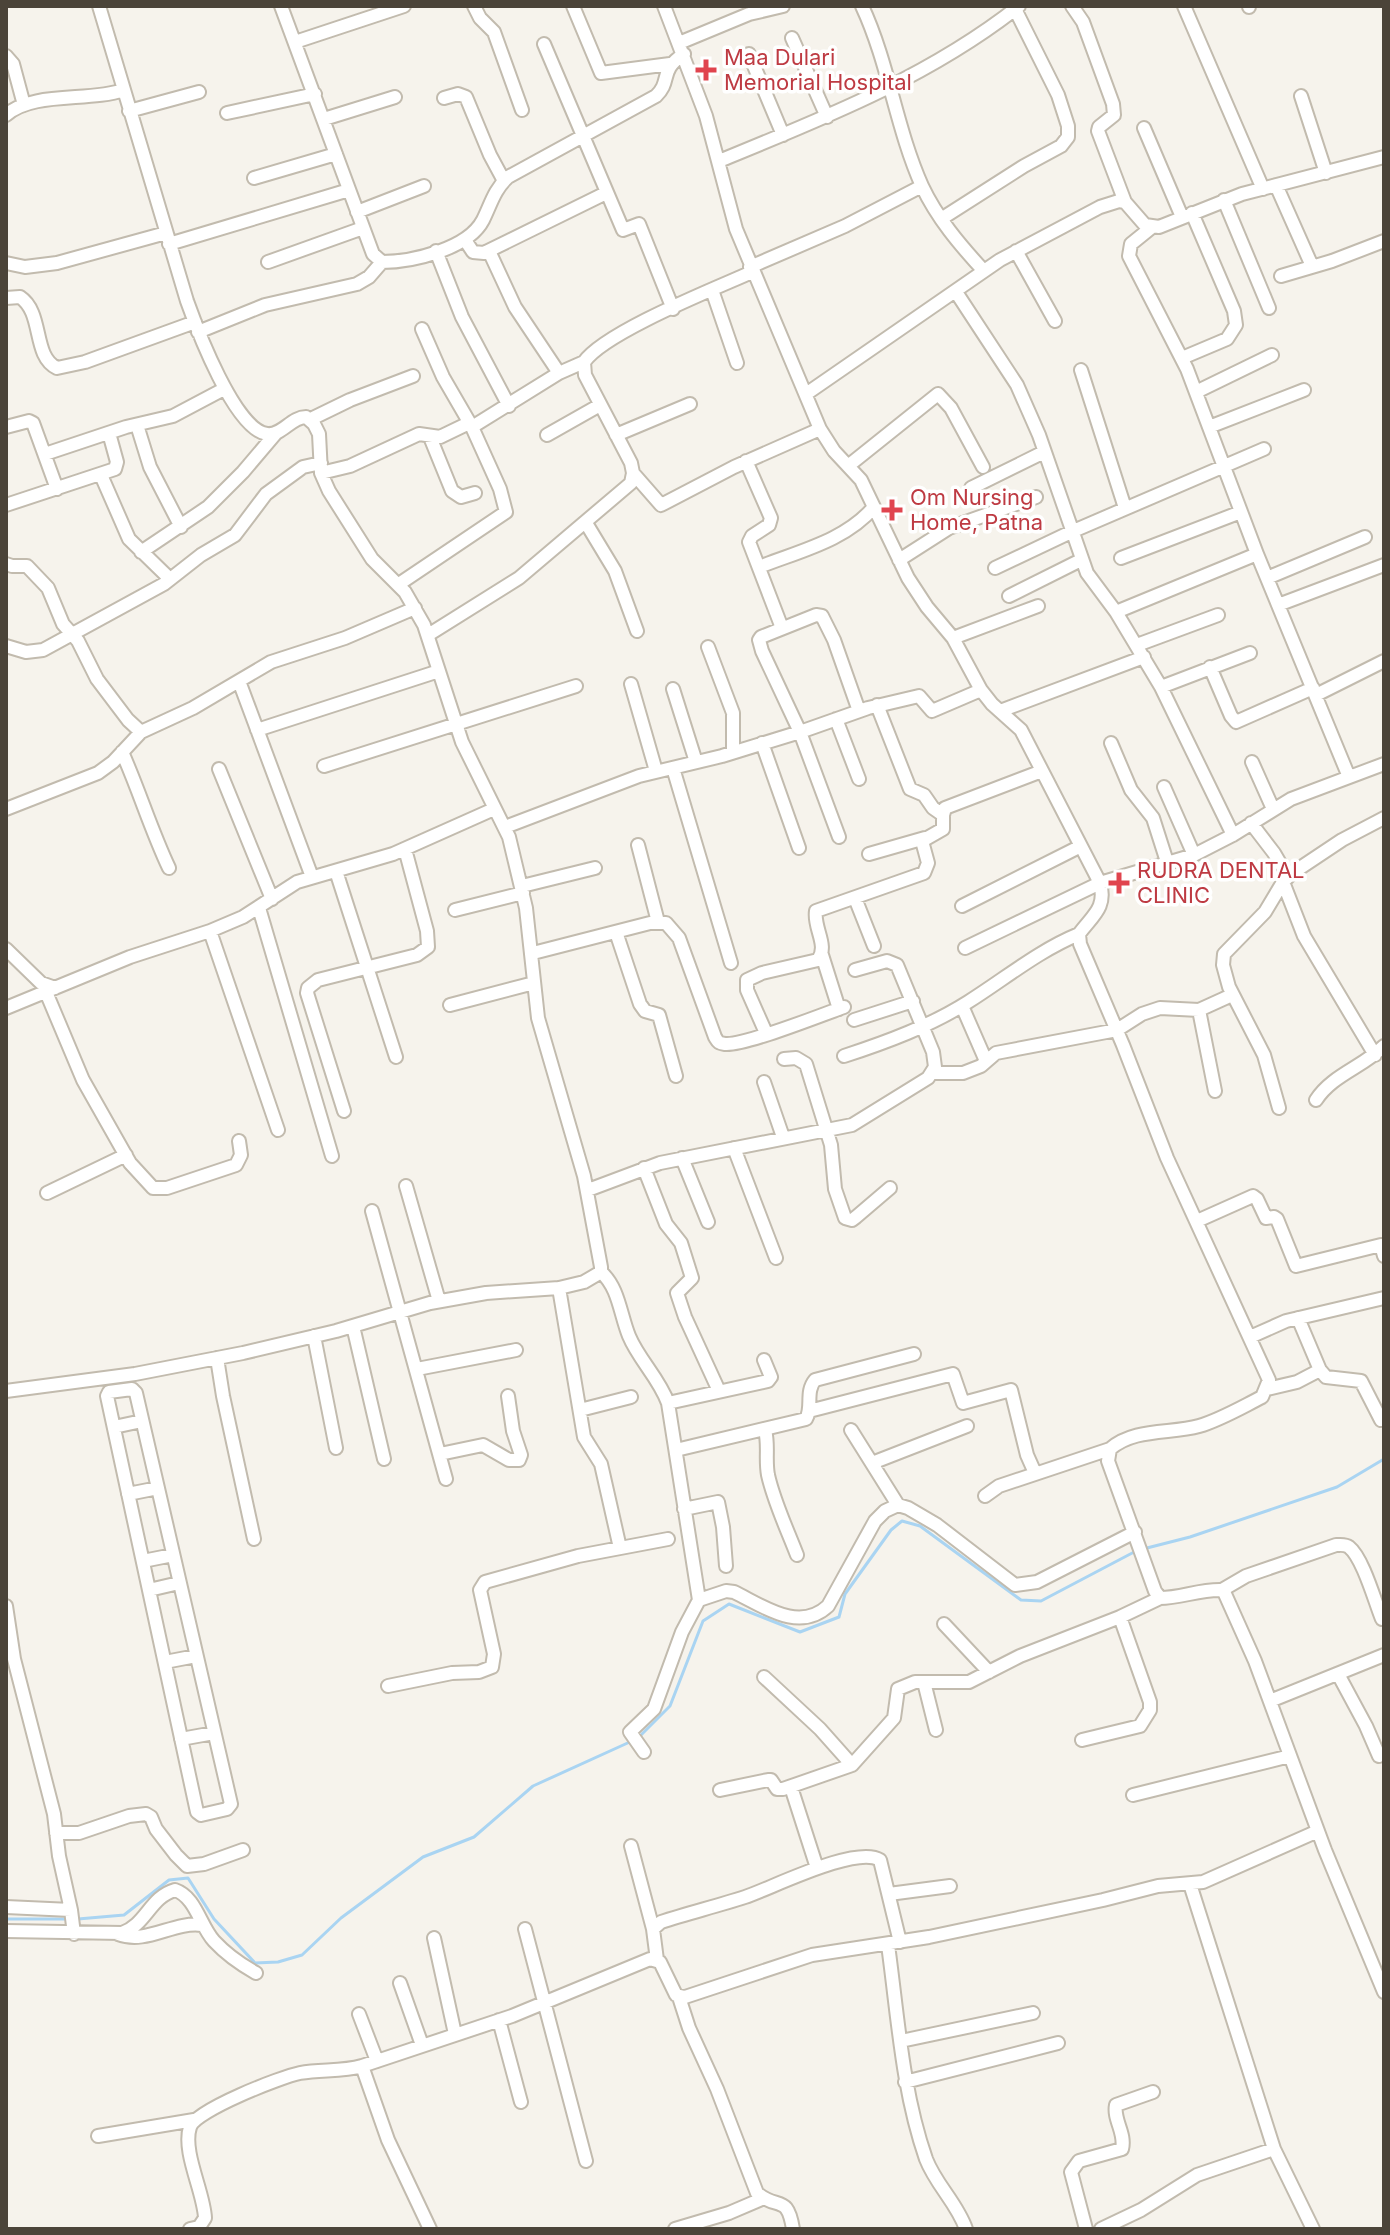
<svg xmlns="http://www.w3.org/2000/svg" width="1390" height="2235" viewBox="0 0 1390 2235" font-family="Inter,sans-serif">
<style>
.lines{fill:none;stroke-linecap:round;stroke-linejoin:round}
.stream{stroke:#a9d4f2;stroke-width:3}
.minor-casing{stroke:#c2bbae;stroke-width:16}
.minor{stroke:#fff;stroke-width:12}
.health-dot{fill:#e0444e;stroke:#fff;stroke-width:3}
.labels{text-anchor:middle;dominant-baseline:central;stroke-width:7;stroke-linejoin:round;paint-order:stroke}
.health-label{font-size:22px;fill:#be3a42;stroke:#fff;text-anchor:start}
</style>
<rect width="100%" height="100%" fill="#f6f3ec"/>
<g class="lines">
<path class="stream" d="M1143 1549 1190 1537 1337 1487 1384 1459
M639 1737 670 1706 703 1621 729 1604 800 1632 839 1617 845 1594 891 1530 902 1521 920 1526 1021 1600 1041 1601 1136 1551
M6 1919H70
M78 1919 124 1915 169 1880 188 1878 214 1919 255 1963 278 1962 302 1955 341 1918 423 1857 474 1837 533 1786 632 1741"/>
<defs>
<path id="minor" d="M281 6 373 254 382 262C412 262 468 249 483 220 491 204 494 190 508 177L656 96C672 81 658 71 684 54
M474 6 480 18 494 32 522 110
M573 6 601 73 670 64
M664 6 706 116 736 229 820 429 834 451 861 480 908 578 927 607 953 638 981 690 992 704 1021 730 1100 883C1107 908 1092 916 1079 934L1080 944 1123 1045 1167 1158 1269 1380 1262 1397C1242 1407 1220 1420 1199 1426 1170 1434 1134 1428 1110 1449L1108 1461 1155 1591 1160 1598C1181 1598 1200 1589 1222 1590L1225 1594 1255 1661 1325 1850 1384 1992
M862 6C889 64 896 128 922 186 937 218 960 245 983 270
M1072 6 1083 22 1113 104 1114 115 1099 127 1098 131 1125 202
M1184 6 1263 189
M1249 6V7
M792 38 827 117
M295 42 404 6
M679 43 749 14 783 6
M544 44 623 230 639 224 673 309
M749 54 783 135
M6 56 13 64 24 105
M1301 96 1326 173
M444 98 458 94 466 97 490 155 504 181
M129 111 199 92
M227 113 315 94
M6 115C33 91 89 102 124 90
M324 119 395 97
M1144 128 1182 217
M719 161C824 118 929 77 1019 6
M254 178 336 154
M1276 185 1312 266
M1224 200 1269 308
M357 212 424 186
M941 219 1024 166 1061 146 1068 137V126L1058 95 1015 9
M1152 227 1131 244 1129 256 1187 369 1257 554 1349 777
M465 240 473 252 484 253 606 193
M169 244 349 190
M436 251 462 317 509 406
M489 251 515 307 559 373
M1016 251 1055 321
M268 262 363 228
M6 263 25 267 57 263 166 233
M750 267 845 226 922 186
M1281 276 1332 261 1384 241
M712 290 737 363
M956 292 1017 385 1039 435 1087 573 1116 612 1161 687 1233 835
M6 298 20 297C44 313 32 356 57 368L85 362 195 322
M422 329 443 377 472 427
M198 332 265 305 357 284 369 277 382 262
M1182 358 1227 339 1236 325 1234 311 1192 213
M1081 370 1125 508
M1196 392 1272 355
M806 394 1000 260 1100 207 1119 201 1125 202 1145 225 1159 227 1242 194 1384 157
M311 419 350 400 413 376
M137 425 150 467 181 527
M6 427 29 421 33 423 57 489
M1209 427 1304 390
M547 435 600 405
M616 435 690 404
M430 437 452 491 461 497 475 493
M45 454 126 427 173 416 224 389
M746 461 771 518 769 525 752 536 749 542 782 628
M848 466 938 394 951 408 983 467
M321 473 350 466 419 434 440 437 469 423
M633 473 661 505 734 467 820 429
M101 475 129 539 170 579
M971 488 1044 452
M6 505 115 469 117 462 109 433
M586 523 615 571 637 631
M141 552 208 507 243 472 276 433
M1121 558 1241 512
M899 560 949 528 1036 497
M6 564 12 566H27L48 588 63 624 78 641 97 679 128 720 141 732
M759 567C799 551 845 541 874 507
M995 568 1071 532 1264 449
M1267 578 1365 537
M399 584 506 512 500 489 472 427 559 373 584 362
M1009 596 1081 560
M1278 605 1384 565
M1116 612 1257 554
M428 635 519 578 631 483 633 473 631 463 585 375 584 362C605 332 714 289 752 272
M953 638 1038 606
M1137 645 1218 615
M6 646 26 652 43 650 164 584 201 555 235 535 266 494 303 467 321 463
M708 647 733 713V752
M1210 667 1231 716 1236 722 1313 688
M239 681 312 877
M631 684 656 771
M1161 687 1250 653
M673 689 696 762
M1316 695 1384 661
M877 705 910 789 924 795 933 808 943 815
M1000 711 1144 657
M836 719 859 779
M257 730 439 671
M762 743 799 848
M1111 743 1131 790 1153 818 1168 865
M122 752C139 790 151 830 169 868
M1252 762 1273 809
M324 766 576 686
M673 768 731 963
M219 769 272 899
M1164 787 1194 855
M6 809 98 773 113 762 141 732 193 708 271 662 345 638 415 608
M1251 823 1274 853 1288 877
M505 827 639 776 722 756 800 732 868 708 919 696 932 711 981 690
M839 837 800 732 762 651 759 640 761 637 816 615 822 616 834 640 859 711
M638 845 658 922
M869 854 925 838
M336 871 396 1057
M1283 882 1304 936 1375 1055
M522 886 595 868
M855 898 874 946
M962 906 1079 847
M259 908 332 1156
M455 910 523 893
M210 931 278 1130
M616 932 640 1004 645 1011 659 1015 676 1076
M965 948 1100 883 1194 855 1233 835 1291 799 1384 764
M6 949 41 983 55 988
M533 953 650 923H666L679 938 715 1037C718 1042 718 1043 725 1044 744 1046 821 1015 844 1007
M822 955 839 1009
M46 992 83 1080 130 1163 153 1188H167L236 1165 241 1155 239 1141
M450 1005 534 983
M962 1006 986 1061
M6 1008 130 957 210 931 243 917 297 882 393 854 494 809
M1199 1010 1215 1091
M854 1020 913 1001
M766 1033 747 990V980L762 973 818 960C829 945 813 928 816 911L924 873 928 863 922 841 943 829V815L945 808 1042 771
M844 1056C887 1042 930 1026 968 1002 1006 978 1038 951 1079 934
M784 1059 796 1058 806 1064 831 1145 835 1189 845 1218 852 1220 856 1217 890 1188
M933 1073H963L981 1066 996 1053 1117 1030 1142 1014 1160 1008 1199 1010 1232 995
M764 1082 783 1137
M1316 1100C1332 1075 1363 1067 1384 1046
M1279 1108 1264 1055 1229 987 1223 965 1224 954 1265 912 1283 882 1291 874 1342 840 1384 818
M344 1111 307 993 308 988 318 980 417 955 428 947 427 931 405 849
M734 1148 776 1258
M682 1158 708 1222
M644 1168 666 1224 681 1243 692 1278 677 1293 685 1317 719 1391
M406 1186 439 1301
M588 1190 660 1163 852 1125 928 1078 935 1067 933 1052 897 965 887 961 855 970
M47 1193 126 1155
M372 1211 446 1479
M1197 1221 1253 1196 1257 1199 1266 1218 1274 1217 1277 1219 1296 1266 1381 1245 1384 1256
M601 1272C619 1288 620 1314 629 1336 639 1360 659 1378 668 1403L699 1600 682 1632 654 1709 630 1732 644 1752
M559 1288 584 1437 601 1464 620 1548
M1298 1318 1320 1370 1326 1377 1361 1381 1381 1420 1384 1419
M353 1326 384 1459
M314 1336 336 1448
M1250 1337 1286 1321 1384 1298
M217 1358 223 1396 254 1539
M417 1369 516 1350
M132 1389 136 1393 231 1804 227 1809 201 1815 197 1812 107 1396 109 1392Z
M1267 1389 1297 1382 1320 1370
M6 1391 135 1374 243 1353 336 1331 430 1303 486 1293 559 1288 584 1282 601 1272V1267L584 1176 538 1018 526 908 509 837 462 742 424 625 405 592 372 559 329 491 321 473 319 434 314 424 306 417C291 417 282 436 267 434 235 430 197 329 187 301L99 6
M668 1403 768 1381 771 1377 764 1360
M580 1410 631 1397
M809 1411 953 1374 963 1403 1011 1390 1027 1455 1035 1473
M114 1427 142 1421
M765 1430C769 1445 765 1459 768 1475 774 1502 787 1529 797 1555
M851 1430 898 1505
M676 1450 806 1419C813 1407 805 1392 815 1380L914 1354
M440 1454 483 1445 509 1460H519L521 1455 513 1431 508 1396
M872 1463 967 1426
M128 1494 158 1488
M985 1496 999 1486 1110 1449
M684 1509 718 1502 723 1527 726 1566
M143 1561 173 1555
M149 1590 179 1583
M1222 1590 1246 1576 1336 1545C1341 1545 1345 1544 1349 1547 1363 1558 1375 1602 1382 1619
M699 1600 726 1591 734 1592C763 1606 799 1633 828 1606L875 1521 885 1511 898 1505 908 1508 937 1525 1015 1585 1037 1582 1135 1532
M6 1606 14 1659 54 1814 59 1856 71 1910
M944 1624 989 1672
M165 1662 196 1656
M1338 1674 1366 1726 1379 1756
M764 1677 820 1729 852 1765
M924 1682 936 1730
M388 1686 452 1673 479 1672 492 1667 494 1654 480 1590 485 1582 578 1556 668 1539
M1270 1701 1384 1655
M181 1739 214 1733
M1082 1740 1140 1726 1150 1710V1702L1120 1617
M791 1787 817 1868
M720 1790 768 1780H771L777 1789H783L852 1765 894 1718 898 1689 915 1682H969L1020 1656 1120 1617 1160 1598
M1133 1795 1290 1756
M56 1833H79L129 1816 146 1814 151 1817 156 1829 176 1855 187 1866 204 1864 243 1850
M631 1846 653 1929
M1190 1884 1274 2149 1313 2229
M889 1894 950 1886
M6 1907 71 1910 74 1934
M525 1929 586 2161
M6 1931 122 1933C146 1925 150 1897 175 1890 196 1897 200 1926 214 1941 226 1954 240 1964 256 1973
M118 1934C147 1945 173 1921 202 1925
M434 1938 455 2034
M888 1945C898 2017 902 2090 926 2159 936 2185 957 2203 966 2229
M657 1960 653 1929 661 1922C689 1913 717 1906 745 1897 772 1888 856 1845 880 1860L900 1942
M400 1983 422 2045
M679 1997 689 2028 717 2089 757 2193C778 2211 787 2193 793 2229
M359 2014 377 2061
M499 2020 521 2102
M901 2041 1033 2013
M362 2066 388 2140 430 2229
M905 2082 1058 2043
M98 2136 194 2120
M190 2229 199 2227 205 2218C204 2192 182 2152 190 2127 196 2110 281 2077 300 2073 321 2069 341 2072 362 2066L512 2016 650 1959 660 1962 676 1995 685 1997 812 1955 929 1937 1103 1900 1158 1886 1203 1882 1318 1831
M675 2229 729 2213 764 2198
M1086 2229 1071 2172 1079 2161 1122 2149C1126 2133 1113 2120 1116 2105L1153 2092
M1101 2229 1141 2210 1197 2175 1274 2149"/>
</defs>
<use href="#minor" class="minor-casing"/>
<use href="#minor" class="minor"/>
</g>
<g class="health-dot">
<path d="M702 58h8v8h8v8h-8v8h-8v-8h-8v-8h8z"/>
<path d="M888 498h8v8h8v8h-8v8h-8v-8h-8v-8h8z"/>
<path d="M1115 871h8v8h8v8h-8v8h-8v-8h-8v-8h8z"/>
</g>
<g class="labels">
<g class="health-label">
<text x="724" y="57">Maa Dulari<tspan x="724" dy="25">Memorial Hospital</tspan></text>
<text x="910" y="497">Om Nursing<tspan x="910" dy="25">Home, Patna</tspan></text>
<text x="1137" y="870">RUDRA DENTAL<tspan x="1137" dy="25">CLINIC</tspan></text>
</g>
</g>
<rect width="1390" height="2235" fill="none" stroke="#4b4439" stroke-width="16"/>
</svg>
